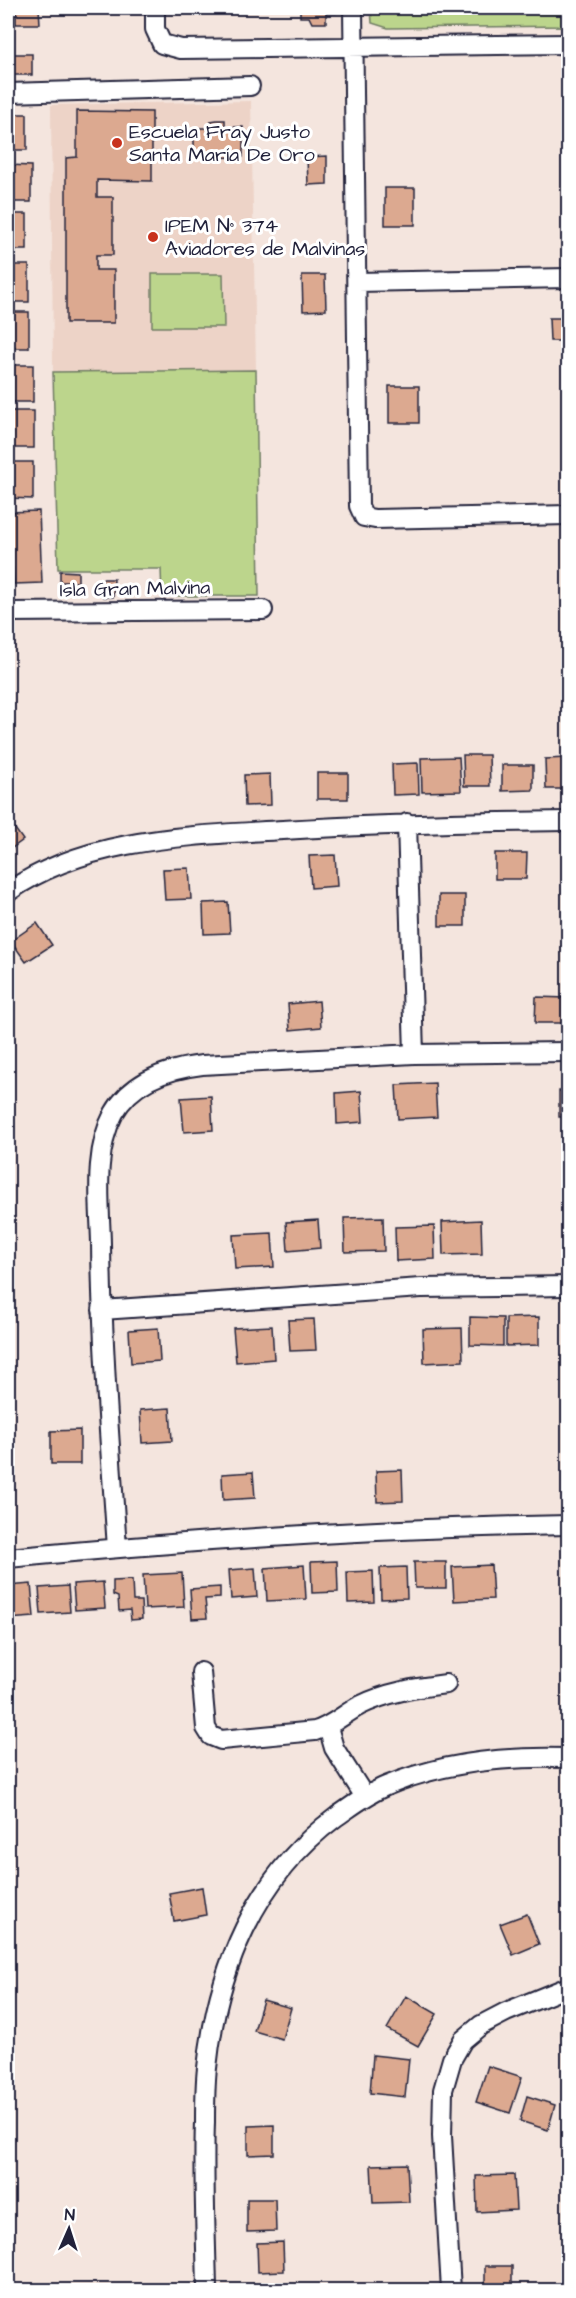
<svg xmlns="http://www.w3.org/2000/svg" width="576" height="2298" viewBox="0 0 576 2298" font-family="'Architects Daughter',sans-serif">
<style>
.built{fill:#edd3c7}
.green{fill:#bcd58c;stroke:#6f7c64;stroke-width:1.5}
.building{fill:#dca990;stroke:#22223b;stroke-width:1.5}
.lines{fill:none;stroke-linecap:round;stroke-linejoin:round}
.street-casing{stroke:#22223b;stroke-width:22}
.street{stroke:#fff;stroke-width:18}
.poi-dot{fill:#c8321e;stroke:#fff;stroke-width:2}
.labels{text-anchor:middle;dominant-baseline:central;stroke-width:6;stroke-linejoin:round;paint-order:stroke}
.poi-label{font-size:20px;fill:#22223b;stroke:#fff;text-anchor:start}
.street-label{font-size:20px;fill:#22223b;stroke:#fff}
</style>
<rect width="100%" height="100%" fill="#f4e5de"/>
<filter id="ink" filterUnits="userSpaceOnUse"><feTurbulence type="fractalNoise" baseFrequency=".0167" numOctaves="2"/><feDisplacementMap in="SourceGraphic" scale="12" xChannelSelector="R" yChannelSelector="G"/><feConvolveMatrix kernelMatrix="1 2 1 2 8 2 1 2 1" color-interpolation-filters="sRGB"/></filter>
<g filter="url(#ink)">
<path class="built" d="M251 101 256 370 53 372 51 105Z"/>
<path class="green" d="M371 8H568V26L388 28 372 23Z
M152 274H223L224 327H152Z
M256 370 259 596H162L161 569H58L53 372Z"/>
<path class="building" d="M16 8H39L40 24H16Z
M300 8H336V13H326V23H312L309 17H300Z
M8 54H32V75H8Z
M77 111 152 112V181L97 180V197H113V255H96V270H114V323H66V158L77 157Z
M8 114H27V150H8Z
M217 120H225V127H243V157L194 158V128H211V121Z
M327 156V184L308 185 307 157Z
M8 165 31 166V202H8Z
M385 188H415V225H385Z
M8 214H27V250H8Z
M8 265H29V302H8Z
M302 275H325L326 310 303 311Z
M8 312H29V348H8Z
M549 318H568V341H550Z
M8 365H33V402H8Z
M389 386H419V423H389Z
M8 411H34V448H8Z
M8 462H33V499L8 498Z
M39 511 42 583 14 584 13 568 9 560 8 512Z
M60 571 78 572V582H60Z
M102 579H114L113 597H103Z
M463 755H489L490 786H464Z
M459 757 461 791 422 792 421 758Z
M568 758V789H546L545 759Z
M418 763 419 794 393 795 392 764Z
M502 765H533V790L502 791Z
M317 773H348V799H317Z
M270 774 271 805 245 806 244 775Z
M8 819 23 840 8 851Z
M495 853H527L526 879H495Z
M335 855 337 886 311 888 309 856Z
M189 868 191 899 165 900 163 869Z
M439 895H465V926H439Z
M228 902 230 933 204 934 203 903Z
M37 923 52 945 26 962 11 941Z
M536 997 567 998 566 1023H535Z
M319 1001 321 1027 290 1030 288 1004Z
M435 1083 437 1117 398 1119 396 1085Z
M361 1091 363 1122 337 1124 336 1093Z
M559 1091H568V1117H559Z
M211 1096 213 1130 184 1132 181 1098Z
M383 1217 384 1251 345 1252 344 1218Z
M318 1220 320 1248 288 1251 286 1222Z
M481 1220 482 1254 443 1255 442 1222Z
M434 1226 435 1259 396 1261 395 1227Z
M272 1233 274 1267 235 1269 233 1235Z
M470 1317 503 1318V1346L470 1345Z
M539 1317V1345L506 1346V1318Z
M314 1319 316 1350 290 1351 288 1320Z
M272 1326 274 1359 236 1362 233 1328Z
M158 1328 160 1361 131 1363 129 1330Z
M462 1328 463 1361 424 1363 423 1329Z
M170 1408 172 1441 142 1443 140 1410Z
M80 1430V1464H51V1431Z
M402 1470 403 1501 377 1502 376 1471Z
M253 1472 255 1498 223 1500 222 1474Z
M337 1561 338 1592 312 1593 311 1562Z
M414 1562H446V1588H415Z
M304 1565 306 1599 267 1601 265 1568Z
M491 1565 493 1599 454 1601 452 1567Z
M406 1567 407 1598 381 1599 380 1568Z
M255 1568 257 1597 231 1599 229 1570Z
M373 1571 374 1602 348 1603 347 1572Z
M182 1573 184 1607 145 1609 143 1575Z
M132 1580 133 1601H141L142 1619 131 1620 130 1610 119 1611 118 1597 113 1595V1581Z
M103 1582 105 1608 75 1610 73 1584Z
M31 1584 34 1617 8 1619V1586Z
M68 1586 70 1612 41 1614 39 1588Z
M220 1587V1598L205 1599 207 1618 192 1619 190 1589Z
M202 1887 206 1915 174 1921 169 1893Z
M527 1914 539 1944 513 1955 500 1924Z
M406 1996 437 2014 418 2046 387 2029Z
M263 2000 291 2008 282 2039 254 2031Z
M373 2055 409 2059 405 2097 370 2093Z
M488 2066 522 2077 510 2113 476 2102Z
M527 2096 555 2105 548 2130 520 2121Z
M274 2125V2154L248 2155V2126Z
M407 2164 409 2202 373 2203 371 2165Z
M514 2175 516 2210 477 2212 476 2176Z
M247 2199H275L276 2231 247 2232Z
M283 2242 284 2271 258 2272 257 2243Z
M485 2266H512V2289H485Z"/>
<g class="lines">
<defs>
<path id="street" d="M155 8V29L162 44 181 49 568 44
M353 8 359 506 364 517 375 519 568 515
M8 93 250 86
M357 282 568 278
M8 612 263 610
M407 823 414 1054
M8 892C86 837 191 836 283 830 378 824 473 822 568 821
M102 1310 421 1288 568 1286
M117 1548C110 1446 102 1345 101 1243 100 1201 93 1152 114 1113 132 1081 168 1069 202 1065L414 1054 568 1052
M8 1558C194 1540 381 1528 568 1525
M201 1672 206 1728 211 1736 221 1740 315 1731C332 1726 344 1714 359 1706 387 1692 415 1688 446 1684
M328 1727 334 1748 365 1797
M207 2290C206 2234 203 2178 205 2122 205 2104 205 2086 207 2068 217 1970 254 1878 336 1817 352 1806 367 1794 386 1786 443 1762 507 1756 568 1758
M451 2290 442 2136 443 2090 452 2059 463 2040 481 2025 506 2012 568 1987"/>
</defs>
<use href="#street" class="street-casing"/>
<use href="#street" class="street"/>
</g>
</g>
<g class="poi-dot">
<circle cx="117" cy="143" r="6"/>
<circle cx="153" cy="237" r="6"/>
</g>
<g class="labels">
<g class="poi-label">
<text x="129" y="132">Escuela Fray Justo<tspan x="129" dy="23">Santa María De Oro</tspan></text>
<text x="165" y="226">IPEM N° 374<tspan x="165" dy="23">Aviadores de Malvinas</tspan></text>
</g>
<g class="street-label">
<text transform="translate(135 589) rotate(-1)">Isla Gran Malvina</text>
</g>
</g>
<rect width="576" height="2298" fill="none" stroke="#fff" stroke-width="30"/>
<rect x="15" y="15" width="546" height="2268" fill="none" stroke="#22223b" stroke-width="2" filter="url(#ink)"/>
<g transform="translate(69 2229) rotate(3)" stroke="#ffffff" stroke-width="4.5" paint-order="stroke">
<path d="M0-4.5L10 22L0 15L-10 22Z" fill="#22223b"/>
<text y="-9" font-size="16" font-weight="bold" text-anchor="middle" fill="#22223b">N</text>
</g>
</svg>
